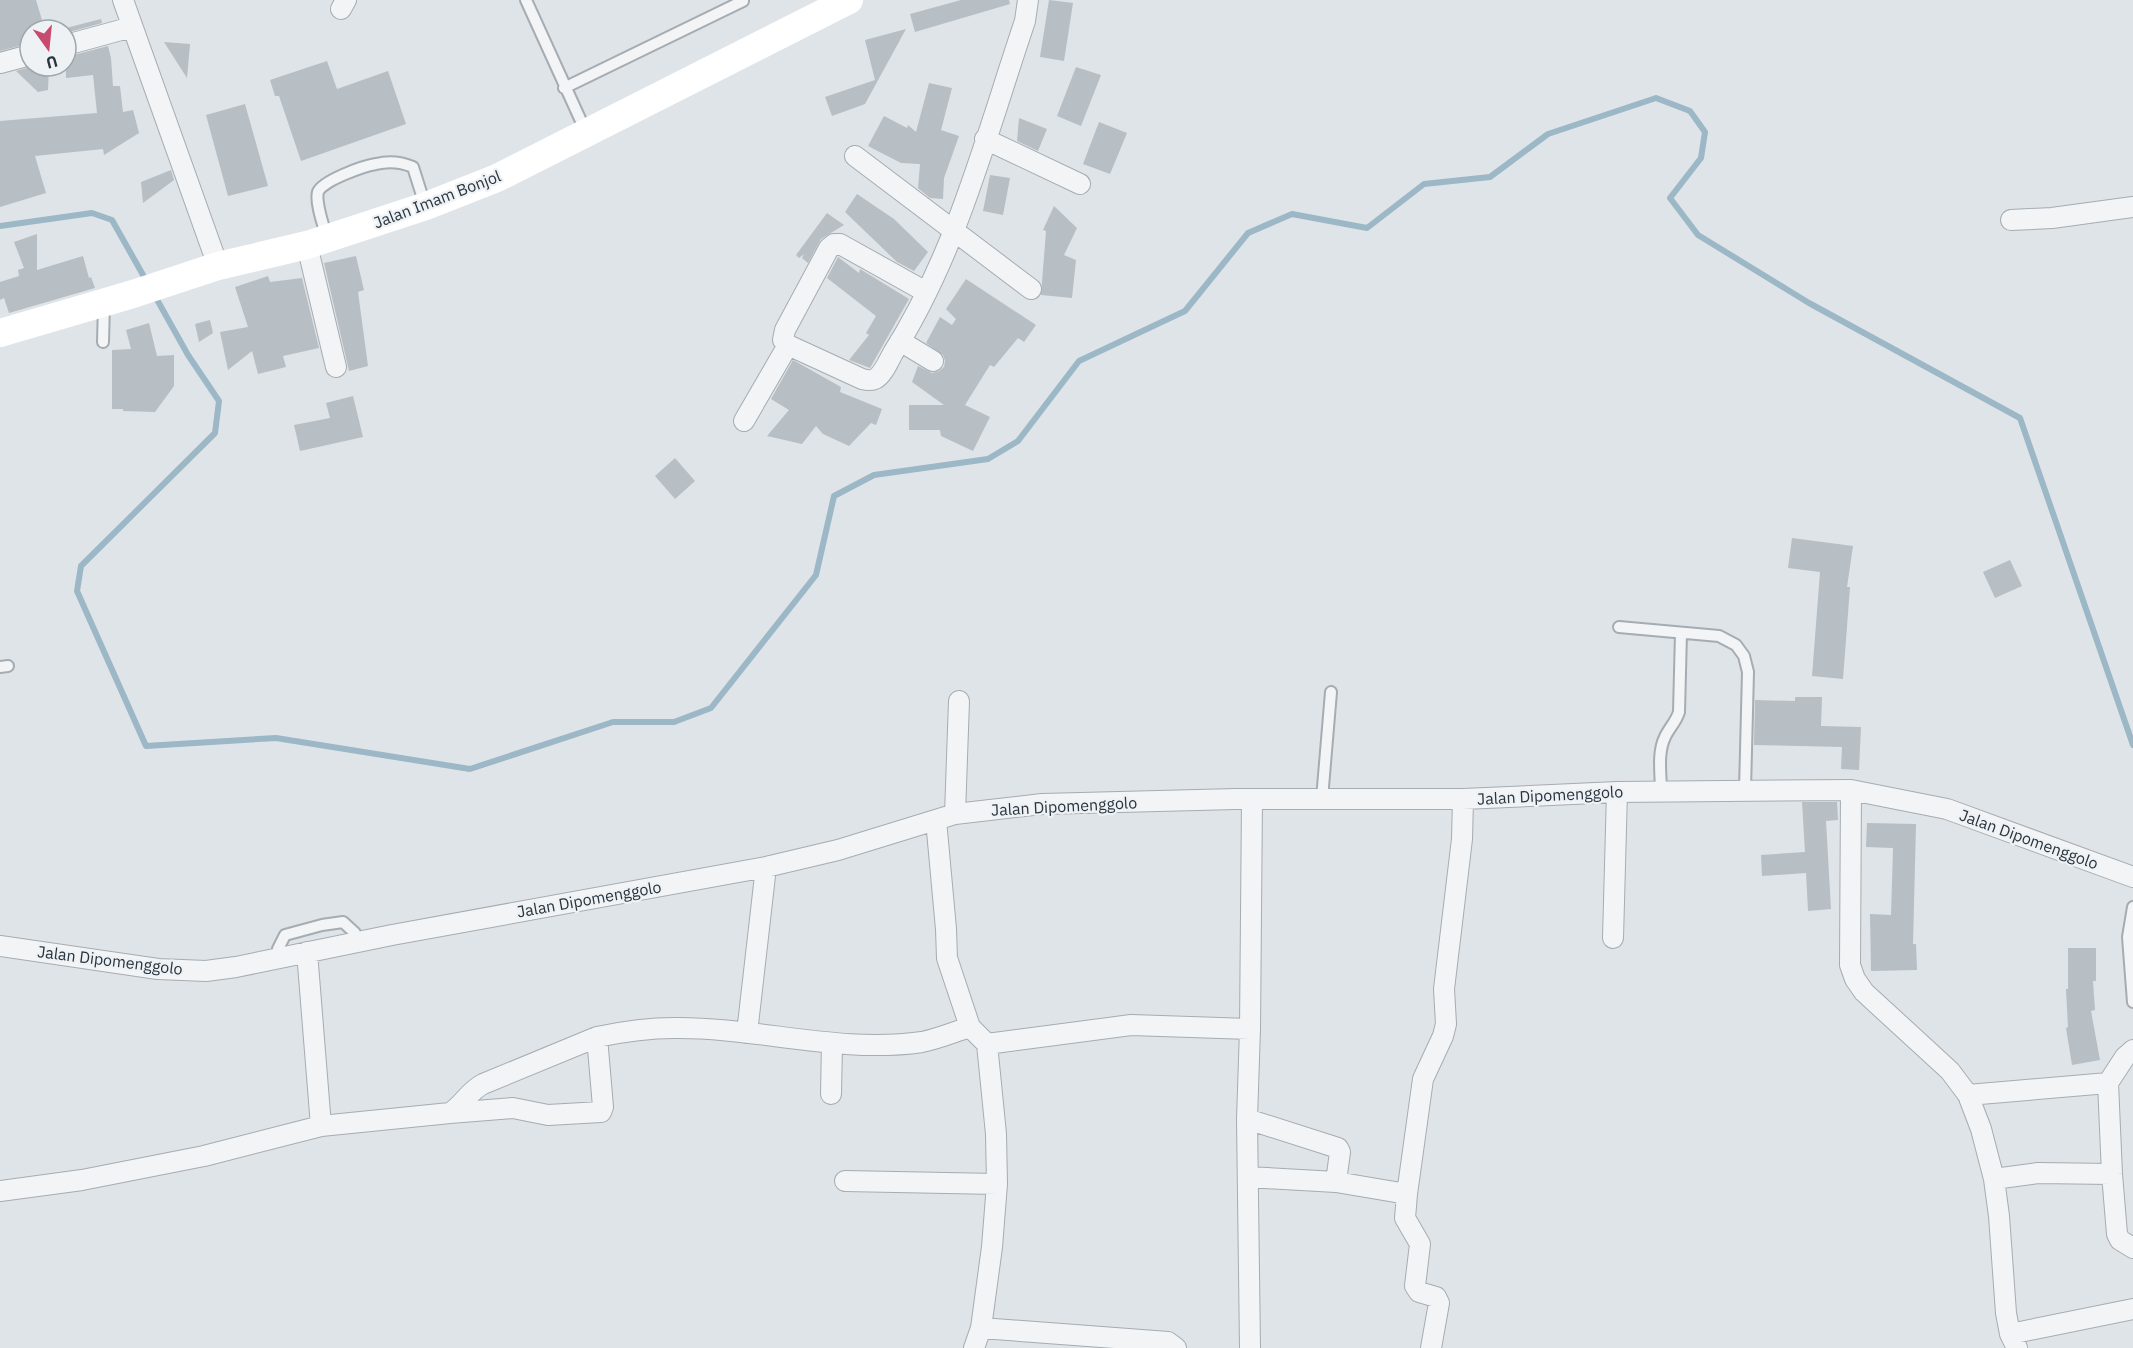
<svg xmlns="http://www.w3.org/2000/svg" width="2133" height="1348" viewBox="0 0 2133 1348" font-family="'IBM Plex Sans',sans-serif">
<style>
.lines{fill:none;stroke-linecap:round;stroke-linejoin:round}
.stream{stroke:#9cb7c6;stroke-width:6}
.building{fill:#b7bec4}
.service-casing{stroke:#a5acb2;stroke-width:14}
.minor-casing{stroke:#a5acb2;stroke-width:22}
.service{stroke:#f2f4f6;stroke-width:10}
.minor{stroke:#f2f4f6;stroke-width:20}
.secondary{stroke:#fff;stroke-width:28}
.labels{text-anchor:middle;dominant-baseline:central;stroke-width:4.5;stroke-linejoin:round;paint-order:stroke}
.street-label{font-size:16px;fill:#29343e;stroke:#eef2f5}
</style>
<rect width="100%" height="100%" fill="#dfe4e8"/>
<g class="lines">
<path class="stream" d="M0 226 92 213 112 220 147 282
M155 296 188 355 219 401 215 433 81 566 77 591 146 746 276 738 470 769 613 722H674L711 708 816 575 834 496 874 475 988 459 1018 441 1079 361 1185 311 1248 233 1292 214 1367 228 1424 184 1490 177 1548 134 1656 98 1690 111 1705 132 1701 158 1670 198 1698 235 1809 303 2020 418 2133 745"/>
</g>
<path class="building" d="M0 0H36L45 30H30V43L0 51Z
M961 0H1009L1010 4 915 32 910 14Z
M1049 0 1073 3 1064 61 1040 57Z
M101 19 102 23 66 33V28Z
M906 29 865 104 832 116 825 97 875 80 865 40Z
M164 42 190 44 187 78Z
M108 46 111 58 113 86H120L123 112 133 110 139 133 104 155 103 149 35 156 46 193 0 207V121L97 113 93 75 66 78V57Z
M327 61 337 89 388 71 406 124 301 161 279 96H275L270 80Z
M30 67 49 68 48 90 38 92 16 71Z
M1076 67 1101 75 1081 126 1057 116Z
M929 83 952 88 941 130 959 136 944 178 943 199 930 198 918 188 920 164 901 163 868 146 884 116 907 128 908 125 916 132Z
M245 104 268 186 228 196 206 115Z
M1019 118 1047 129 1038 151 1017 141Z
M1099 122 1127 133 1110 174 1083 164Z
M171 170 174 180 143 203 141 182Z
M990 175 1010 178 1003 215 983 211Z
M857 194 894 219 928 252 914 271 897 262 845 212Z
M1054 206 1077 228 1064 255 1076 260 1072 298 1041 295 1046 231 1043 230Z
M827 213 844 225 821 239 808 263 802 258 804 254 799 258 796 255Z
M37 234V270L83 256 89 278 91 277 95 288 9 313 4 298 0 300V282L19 276 18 270 24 268 14 242Z
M356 256 364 290 358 292 368 366 349 371 324 263Z
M838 257 859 273 860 269 909 299 870 368 849 360 869 335 866 333 876 316 827 278Z
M268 276 270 282 302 278 319 348 283 356 286 367 258 374 252 351 228 370 220 332 248 327 235 287Z
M966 279 1036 325 1024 342 1018 338 994 367 990 365 965 405 990 417 973 451 941 436 940 430H909V405H944L912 382 918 366 932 373 939 371 944 367 945 361 943 355 926 343 940 317 952 325 956 319 946 309Z
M210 320 213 333 199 342 195 324Z
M149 323 157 356 174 355V386L155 412 123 411V409H112V350L131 349 126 330Z
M793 360 841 387 840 392 882 409 876 425 871 423 849 446 823 434 816 426 802 444 767 436 789 410 771 399Z
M353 396 363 437 300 451 294 425 330 418 326 403Z
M675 458 695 481 675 499 655 476Z
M1792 538 1853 546 1847 587H1850L1843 679 1812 676 1820 572 1788 568Z
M2010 560 2022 586 1995 598 1983 572Z
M1795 697H1822L1821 726 1861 727 1859 770 1841 769 1842 747 1754 745 1755 700 1795 701Z
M1802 802H1837L1838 820 1826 821 1831 909 1808 911 1806 873 1762 876 1761 855 1805 852Z
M1867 823 1916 824 1913 944H1916L1917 970 1871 971 1870 914 1891 915 1893 848 1866 847Z
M2068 948H2096V981H2093L2095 1010 2091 1011 2100 1060 2072 1065 2066 1028 2068 1027 2066 989H2068Z"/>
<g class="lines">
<defs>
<path id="service" d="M526 0 586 132
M564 88 743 1
M327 238C324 227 315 203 318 192 322 181 363 166 376 164 388 161 401 162 413 167L425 205
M103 342 104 303
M1619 627 1719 636 1736 645 1744 656 1748 672 1745 790
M0 667 8 666
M1661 791C1661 775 1657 753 1665 737 1669 728 1676 722 1679 712L1681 633
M1322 799 1331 692
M2133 907 2128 937 2133 1002
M278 959V949L285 935 322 925 343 922 355 933 356 942"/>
<path id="minor" d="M123 0 218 266
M341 9 346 0
M66 45 132 27
M0 63 30 55
M985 139 1080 184
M855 156 1031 289
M2011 220 2052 218 2133 207
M307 245 336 367
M926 292 840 244H834L829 248 785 330 783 340 788 345 862 379C866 380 871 381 875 379 883 375 889 360 893 353 957 252 987 133 1025 21L1028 0
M900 341 933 361
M744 421 788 345
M1851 790 1850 965 1855 979 1864 992 1950 1071 1968 1095 1981 1129 1994 1179 1999 1216 2006 1313 2010 1334 2017 1348
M955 814 959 701
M936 820 946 929 947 958 970 1027 987 1044 996 1134 997 1184 992 1247 981 1328 974 1348
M1613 938 1617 792
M0 946 158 969 206 971 236 967 392 935 766 867 838 850 955 814 1042 804 1236 799H1463L1617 792 1851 790 1947 809 2133 877
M307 952 321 1126
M747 1033 766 867
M987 1044 1131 1025 1250 1029
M2108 1083 2112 1174 2117 1234 2120 1240 2133 1248
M831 1094 832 1043
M1968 1095 2108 1083 2125 1057 2133 1050
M450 1113 513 1108 548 1115 601 1112 603 1107 597 1037
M1247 1119 1338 1148 1340 1152 1336 1182
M1248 1177 1336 1182 1407 1194
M1994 1179 2038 1173 2112 1174
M845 1181 997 1184
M0 1191 82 1180 204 1156 321 1126 450 1113C463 1105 469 1091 483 1084L597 1037C621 1032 649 1028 674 1028 757 1027 839 1054 922 1042 938 1039 954 1032 970 1027
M981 1328 1168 1342 1176 1348
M2010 1334 2133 1309
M1250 1348 1247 1119 1250 1029 1252 799
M1431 1348 1439 1303 1436 1297 1419 1292 1415 1286 1420 1244 1405 1218 1407 1194 1423 1079 1443 1036 1446 1024 1444 989 1462 839 1463 799"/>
</defs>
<use href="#service" class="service-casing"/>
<use href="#minor" class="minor-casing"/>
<use href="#service" class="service"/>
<use href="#minor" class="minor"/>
<path class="secondary" d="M0 333 133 294 218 266 307 245 426 206 497 178 849 0"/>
</g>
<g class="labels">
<g class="street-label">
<text transform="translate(437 199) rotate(-21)">Jalan Imam Bonjol</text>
<text transform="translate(1550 795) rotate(-3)">Jalan Dipomenggolo</text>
<text transform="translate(1064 806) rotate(-3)">Jalan Dipomenggolo</text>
<text transform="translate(2029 839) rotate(20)">Jalan Dipomenggolo</text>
<text transform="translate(589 899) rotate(-10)">Jalan Dipomenggolo</text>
<text transform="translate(110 960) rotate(7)">Jalan Dipomenggolo</text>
</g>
</g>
<g transform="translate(48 48) rotate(165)"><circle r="28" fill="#eef2f5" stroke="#9fa6ac" stroke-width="1.5"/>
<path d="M0-4.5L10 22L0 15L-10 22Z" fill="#c74a6f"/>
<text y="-9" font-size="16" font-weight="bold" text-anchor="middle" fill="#29343e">U</text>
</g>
</svg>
